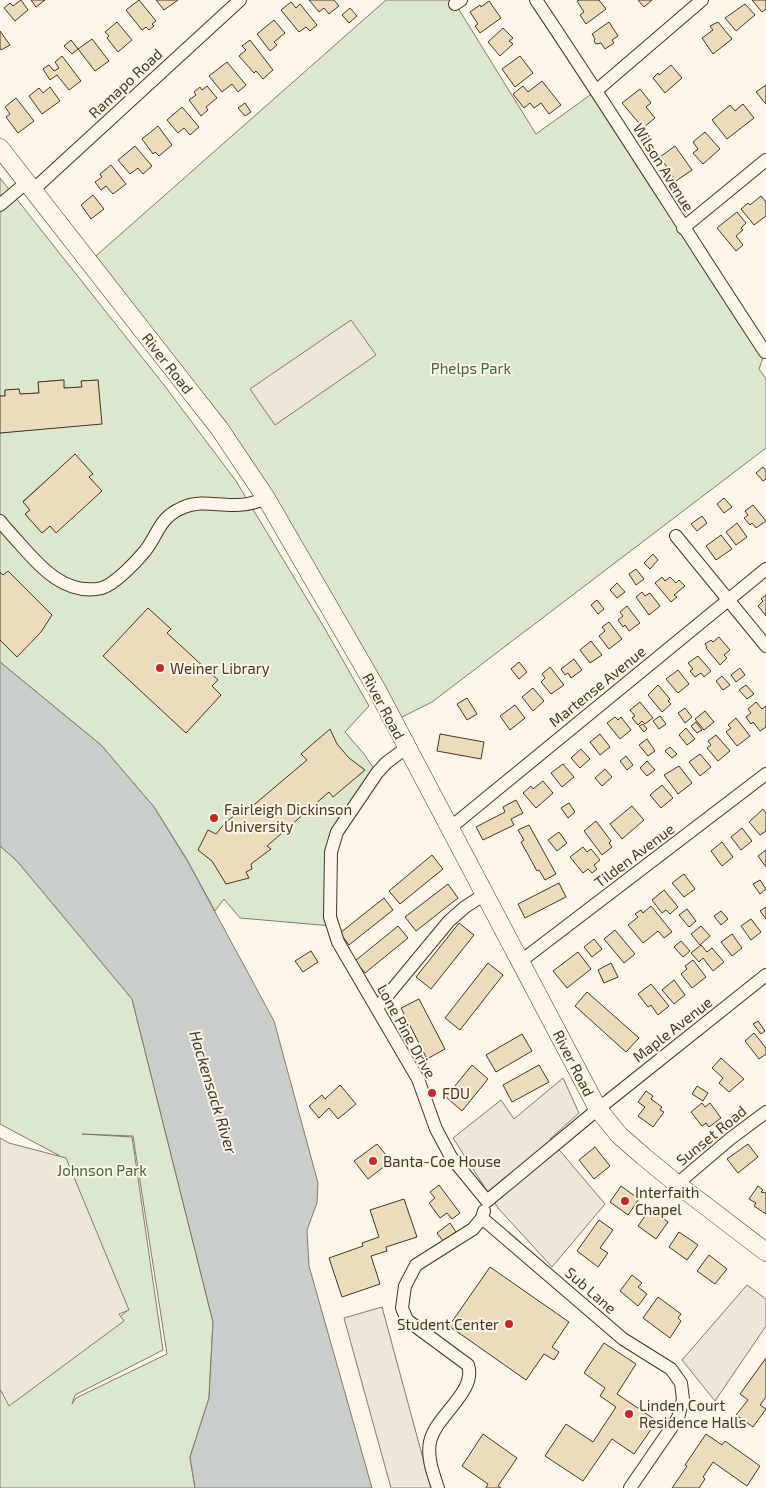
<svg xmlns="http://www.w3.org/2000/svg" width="766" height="1488" viewBox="0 0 766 1488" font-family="'Exo 2',sans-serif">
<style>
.green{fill:#dce7d0;stroke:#887966;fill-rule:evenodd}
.parking{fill:#ede7d9;stroke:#887966}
.water{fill:#c9cecd;stroke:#887966}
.building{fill:#ecdcbc;stroke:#4a3520}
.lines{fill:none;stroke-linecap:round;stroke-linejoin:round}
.street-casing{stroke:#4a3520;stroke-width:14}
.secondary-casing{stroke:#4a3520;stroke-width:19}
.street{stroke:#fbf6e9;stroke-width:12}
.secondary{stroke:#fbf6e9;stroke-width:18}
.poi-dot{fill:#c62828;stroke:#fbf6e9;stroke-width:2}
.labels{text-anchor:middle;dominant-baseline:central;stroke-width:4;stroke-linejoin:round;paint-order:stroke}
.street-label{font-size:15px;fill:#4a3520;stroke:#fbf6e9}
.park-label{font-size:15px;fill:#436837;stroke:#fbf6e9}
.poi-label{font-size:15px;fill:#4a3520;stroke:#fbf6e9;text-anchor:start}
.water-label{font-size:16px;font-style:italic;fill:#4a3520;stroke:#fbf6e9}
</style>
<rect width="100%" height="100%" fill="#fbf6e9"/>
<path class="green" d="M386 0H461L456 5 536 134 597 90 765 352 759 369 766 379V448L432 702 392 722 266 498 89 262Z
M0 178 164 385 236 481 325 629 369 706 345 732 364 754 377 773 337 832 332 926 240 918 224 899 215 911 186 858 154 807 101 745 0 662V433L101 423 98 380 82 381V387L64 388 63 380 38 382 39 393 20 394 19 389 5 390V396H0ZM75 455 92 474 89 477 101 491 56 532 50 526 42 533 25 514 30 510 23 501Z
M0 846 17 861 132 999 213 1322 209 1398 190 1457 195 1488H0V1392L98 1335 127 1311 59 1159 60 1156 0 1124ZM82 1134 133 1136 167 1354 76 1398 72 1404 75 1395 163 1350 132 1137Z"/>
<path class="parking" d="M351 320 376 355 275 425 250 389Z
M563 1078 579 1113 550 1139 605 1204 552 1267 498 1208 453 1138 501 1100 514 1119Z
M0 1138 9 1143 66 1158 129 1310 119 1314 124 1321 9 1406 0 1389Z
M747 1285 766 1299V1326L715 1401 682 1360Z
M382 1307 431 1488H391L344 1318Z"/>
<path class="water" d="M0 662 101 745 154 807 188 862 274 1021 318 1183 317 1203 307 1230 309 1266 372 1488H195L190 1457 209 1398 213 1322 132 999 17 861 0 846Z"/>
<path class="building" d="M21 0 28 10 15 21 4 8 10 3 13 6Z
M31 0H45L36 7Z
M139 0 156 21 152 24 154 26 149 30 146 27 142 30 126 10Z
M156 0H178L164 10Z
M309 0H334L339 6 329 14 324 8 319 12Z
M579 0H599L606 9 586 24 580 15 584 12 577 1Z
M638 0H652L644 7Z
M752 0H766V9L762 12Z
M489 1 501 18 480 33 475 26 478 24 470 12 480 5 481 7Z
M291 2 296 8 300 4 317 25 310 31 306 27 299 32 281 10Z
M745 4 755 15 736 31 725 18Z
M350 8 357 16 349 23 342 15Z
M274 20 285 33 274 42 277 45 270 51 257 34Z
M117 22 132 40 118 52 107 38 109 36 105 32Z
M609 22 618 36 612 40 614 43 605 49 601 43 596 44 594 41 595 39 592 34Z
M718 22 732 39 713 54 702 38 713 30 710 26Z
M503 28 513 38 509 41 513 44 500 56 488 42Z
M0 31 10 45 1 50 0 48Z
M92 39 109 61 95 71 78 49Z
M71 40 78 49 72 54 64 46Z
M250 40 273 70 263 79 256 71 254 73 239 56 246 50 242 46Z
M62 56 81 81 69 90 57 75 50 80 43 69 49 65 54 71 59 68 55 62Z
M520 56 533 73 515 87 502 69Z
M227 62 246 85 238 92 232 84 222 92 209 76Z
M671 65 682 78 665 93 653 78 658 73 659 75Z
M542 81 561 105 549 114 541 103 534 108 530 103 524 108 513 94 523 86 528 92Z
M766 85V104L756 92Z
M207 86 217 98 206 107 208 110 201 116 189 100 196 95 194 92 200 87 202 90Z
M50 87 60 101 42 114 29 96 39 88 43 93Z
M640 89 651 103 646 107 655 118 643 128 622 103Z
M16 98 34 121 18 133 6 117 10 114 5 107Z
M245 103 251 112 245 116 238 108Z
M743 104 754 118 727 139 712 120 730 105 735 111Z
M182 107 199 127 190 135 184 128 178 133 167 120Z
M158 126 172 145 159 156 155 152 153 154 142 139Z
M705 132 720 149 703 164 693 153 698 149 693 142Z
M135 146 152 166 143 174 138 168 130 174 118 160Z
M675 146 692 170 676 181 660 157Z
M111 165 126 184 113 194 106 186 101 190 95 182 102 177 100 174Z
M93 195 104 209 91 219 81 205Z
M761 196 766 202V216L754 225 741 209 748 203 750 205Z
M737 212 746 223 741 228 743 230 736 236 743 245 736 251 717 228Z
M64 380V388L82 387 81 381 98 380 102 424 0 433V396H5V390L19 389 20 394 39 393 38 382Z
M75 454 93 474 89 477 102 491 56 533 50 526 42 533 25 514 30 510 23 502Z
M763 467 766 471V479L763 481 756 473Z
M724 498 732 507 724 513 717 504Z
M753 505 766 521 756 528 752 523 750 525 744 518 748 515 745 511Z
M702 516 707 523 697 531 691 524Z
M737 523 747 537 736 545 726 532Z
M721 535 732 549 716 560 706 546Z
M653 554 658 560 650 569 644 563Z
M636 569 644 579 636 585 629 574Z
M8 571 52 615 41 632 17 657 0 640V572L3 575Z
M662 577 665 581 670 577 676 583 679 580 685 586 674 595 677 597 671 602 655 583Z
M617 583 625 592 617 598 610 590Z
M642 592 645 596 650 593 660 606 649 615 636 597Z
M766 595V616L758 606 763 601 761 599Z
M597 600 604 609 598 614 591 605Z
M627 606 640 623 629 631 625 625 623 627 618 620 623 616 620 612Z
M148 608 171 629 167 633 218 680 212 686 221 695 186 733 103 656Z
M609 622 622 639 609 649 599 636 605 631 602 627Z
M719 637 730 650 724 655 727 658 720 665 706 648 707 647 705 644 711 640 713 642Z
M591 641 602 655 590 663 580 650Z
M698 656 711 671 704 677 701 673 695 677 690 671 693 669 688 663Z
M574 659 582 670 571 678 568 673 565 675 561 669Z
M519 662 527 672 519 679 511 669Z
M550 667 564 685 551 694 541 682 545 678 542 674Z
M740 668 745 675 736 682 731 675Z
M678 670 689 684 678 693 666 679Z
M722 676 730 685 723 690 716 681Z
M658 685 670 699 668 701 671 704 662 712 648 695Z
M746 685 754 694 747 699 739 690Z
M533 688 544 701 533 711 522 697Z
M467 698 477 714 467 720 457 704Z
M640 702 653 718 645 724 642 721 638 725 632 718 635 716 630 710Z
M756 702 762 709 766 706V727L760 731 753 722 751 724 746 717 751 713 748 709Z
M515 705 525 718 510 730 500 716Z
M685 708 692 717 685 723 678 713Z
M705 711 714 722 704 730 695 719Z
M660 716 666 724 659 729 653 721Z
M615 717 618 720 621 717 631 730 620 739 607 723Z
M736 718 750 736 737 746 726 732 731 728 728 725Z
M696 722 702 730 697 733 691 726Z
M643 724 647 729 644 732 639 726Z
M686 728 695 739 687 745 679 735Z
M330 729 337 744 349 758 365 770 333 797 329 792 267 846 271 849 251 864 252 869 246 872 249 878 226 884 212 861 198 850 208 830 216 834 225 823 240 811 243 814 307 760 301 754Z
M440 734 484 742 481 759 437 751Z
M600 734 610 747 600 755 590 742Z
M716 735 730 751 718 761 707 748 711 745 708 741Z
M647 739 655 751 648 756 639 745Z
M670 747 677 754 672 758 665 751Z
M581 749 590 759 580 768 571 758Z
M700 754 711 767 700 776 689 762Z
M626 756 633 765 627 770 620 761Z
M647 761 655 770 647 776 640 768Z
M563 764 574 777 562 787 551 773Z
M679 766 692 783 678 794 664 775Z
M605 769 612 777 602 786 595 778Z
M543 781 553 793 536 808 523 793 531 786 533 789Z
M662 785 673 798 661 808 650 795Z
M516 800 523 813 511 819 514 825 483 840 476 827 505 812 503 807Z
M569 803 575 812 568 818 561 808Z
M632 806 644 820 622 839 610 824Z
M763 809 766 813V831L760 835 749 822Z
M596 821 611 841 609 843 612 847 602 855 584 831Z
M529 825 556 874 545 880 539 870 537 871 521 842 524 840 518 830Z
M742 828 752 841 741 850 731 837Z
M559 832 567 843 557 851 548 840Z
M722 842 733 857 722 866 711 851Z
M583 847 587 852 591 849 600 860 594 865 597 869 592 873 588 869 583 873 570 857Z
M766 850V867L758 856Z
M432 855 443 869 400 904 389 891Z
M684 874 695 889 684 897 672 883Z
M760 880 766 889 760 894 753 884Z
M559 883 566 897 525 918 518 904Z
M448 884 458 898 416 931 405 917Z
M664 890 678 907 670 914 666 910 662 913 652 900Z
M384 898 393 910 349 945 340 933Z
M651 906 672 932 664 938 658 931 643 943 628 925 638 917 635 914 641 910 643 913Z
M766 907V919L760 911Z
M687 909 696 921 689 927 679 915Z
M721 911 728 919 721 925 714 916Z
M751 919 761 932 751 940 741 926Z
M459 923 474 935 431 989 416 977Z
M398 926 408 938 365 973 355 961Z
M701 926 710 936 700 945 691 934Z
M615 930 635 954 624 963 604 939Z
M732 934 742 948 732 956 721 942Z
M594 939 602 949 592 957 584 947Z
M681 941 690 951 683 957 674 947Z
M701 945 707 952 712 948 724 962 713 971 703 958 699 962 691 953Z
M311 951 318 962 303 972 295 961Z
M578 952 591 969 567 988 553 971Z
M693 960 706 977 692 988 681 974 687 969 685 966Z
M488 963 503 975 460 1030 445 1018Z
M611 963 618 977 604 983 598 970Z
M674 980 685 995 674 1004 662 990Z
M651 984 669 1006 658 1015 651 1005 648 1007 638 994Z
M587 992 639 1038 626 1052 575 1006Z
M419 999 445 1049 427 1059 401 1008Z
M758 1021 765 1031 761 1034 753 1024Z
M754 1033 766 1048V1054L759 1059 745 1041Z
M522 1034 532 1051 496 1072 486 1055Z
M721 1058 744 1079 729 1092 719 1083 723 1078 712 1068Z
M472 1065 488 1079 462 1111 446 1097Z
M539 1065 549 1082 512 1102 503 1085Z
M340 1085 356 1104 338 1119 329 1108 319 1118 309 1106 322 1095 325 1099Z
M697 1086 708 1093 703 1101 692 1094Z
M646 1091 653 1096 651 1099 662 1107 660 1110 664 1112 653 1127 638 1116 645 1107 638 1102Z
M702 1103 705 1107 710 1103 721 1118 709 1127 706 1123 702 1126 691 1112Z
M377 1144 391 1161 368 1179 354 1161Z
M748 1144 758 1157 738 1173 727 1159Z
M595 1147 610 1166 594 1179 579 1160Z
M439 1185 460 1213 452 1219 447 1213 440 1218 429 1203 435 1198 430 1192Z
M621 1186 639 1199 628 1215 610 1202Z
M758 1186 763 1190 761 1192 766 1193V1214L754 1206 756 1203 749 1199Z
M404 1199 417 1237 386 1247 387 1251 371 1256 380 1284 342 1297 329 1258 363 1246 362 1243 379 1237 370 1210Z
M650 1209 668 1222 656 1239 638 1226Z
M599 1220 613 1230 600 1248 608 1253 598 1267 577 1251Z
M450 1223 456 1232 443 1241 437 1233Z
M679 1232 698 1245 687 1260 669 1247Z
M709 1255 727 1269 715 1284 697 1271Z
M490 1267 569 1322 552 1347 559 1352 554 1360 544 1354 526 1380 449 1326Z
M632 1275 642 1283 638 1287 647 1294 638 1306 620 1291Z
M658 1297 681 1314 678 1318 681 1321 670 1338 643 1318Z
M604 1343 636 1364 617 1394 657 1421 634 1454 612 1439 583 1481 545 1456 566 1424 593 1442 616 1407 600 1396 605 1388 584 1373Z
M766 1358V1397L760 1405 766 1409 753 1427 736 1415 748 1400 740 1394Z
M483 1434 517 1458 498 1486 501 1488H486L488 1484 462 1466Z
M706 1434 722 1445 725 1441 760 1466 747 1486 713 1462 703 1477 705 1479 699 1488H672L687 1466 685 1465Z"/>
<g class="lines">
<defs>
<path id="street" d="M536 0C614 116 688 235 765 352L766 351
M455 4 461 0
M597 90 702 0
M33 190 240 0
M0 205 27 182
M683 228 766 160
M0 521C6 529 13 536 20 544 41 568 66 596 102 588 115 584 136 562 145 551 159 533 159 517 184 507 201 500 219 506 237 505 247 505 257 502 266 498
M676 536 766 646
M406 748 386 763 377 773 337 832 331 852 330 917 338 942 418 1079 436 1129 451 1157 487 1201 598 1109 766 975
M450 828 766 569
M521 961 766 774
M377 1008 449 921 465 907 485 894
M677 1184 730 1139 766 1112
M482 1218 623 1339 671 1369 681 1383 683 1399 678 1418 630 1488
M438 1488C433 1473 427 1458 430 1442 435 1416 477 1392 468 1365L407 1320 402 1308 405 1286 416 1265 473 1229 482 1218 484 1211"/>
<path id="secondary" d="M0 148 193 395 219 428 266 498 376 688 598 1109 619 1135 643 1156 677 1184 766 1252"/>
</defs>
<use href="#street" class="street-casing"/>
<use href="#secondary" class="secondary-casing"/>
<use href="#street" class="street"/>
<use href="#secondary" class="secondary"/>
</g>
<g class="poi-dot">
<circle cx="160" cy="668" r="5"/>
<circle cx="214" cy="818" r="5"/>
<circle cx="432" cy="1093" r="5"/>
<circle cx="373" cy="1161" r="5"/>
<circle cx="625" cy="1201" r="5"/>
<circle cx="509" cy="1324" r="5"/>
<circle cx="629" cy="1414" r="5"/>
</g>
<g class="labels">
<g class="street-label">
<text transform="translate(125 83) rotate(-43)">Ramapo Road</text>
<text transform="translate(664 167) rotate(58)">Wilson Avenue</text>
<text transform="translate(168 363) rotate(52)">River Road</text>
<text transform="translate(597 686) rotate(-39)">Martense Avenue</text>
<text transform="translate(384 706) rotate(62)">River Road</text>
<text transform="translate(634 855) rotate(-37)">Tilden Avenue</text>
<text transform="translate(672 1029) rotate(-38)">Maple Avenue</text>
<text transform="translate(407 1031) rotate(61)">Lone Pine Drive</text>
<text transform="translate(574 1063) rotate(63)">River Road</text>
<text transform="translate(711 1135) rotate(-39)">Sunset Road</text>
<text transform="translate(591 1290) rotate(41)">Sub Lane</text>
</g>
<g class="park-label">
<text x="471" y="368">Phelps Park</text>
<text x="102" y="1170">Johnson Park</text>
</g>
<g class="poi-label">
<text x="170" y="668">Weiner Library</text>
<text x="224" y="809">Fairleigh Dickinson<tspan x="224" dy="17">University</tspan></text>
<text x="442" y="1093">FDU</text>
<text x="383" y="1161">Banta-Coe House</text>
<text x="635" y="1192">Interfaith<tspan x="635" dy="17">Chapel</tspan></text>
<text x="499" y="1324" text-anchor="end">Student Center</text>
<text x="639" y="1405">Linden Court<tspan x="639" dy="17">Residence Halls</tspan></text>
</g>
<g class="water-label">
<text transform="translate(214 1092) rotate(73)">Hackensack River</text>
</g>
</g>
</svg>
